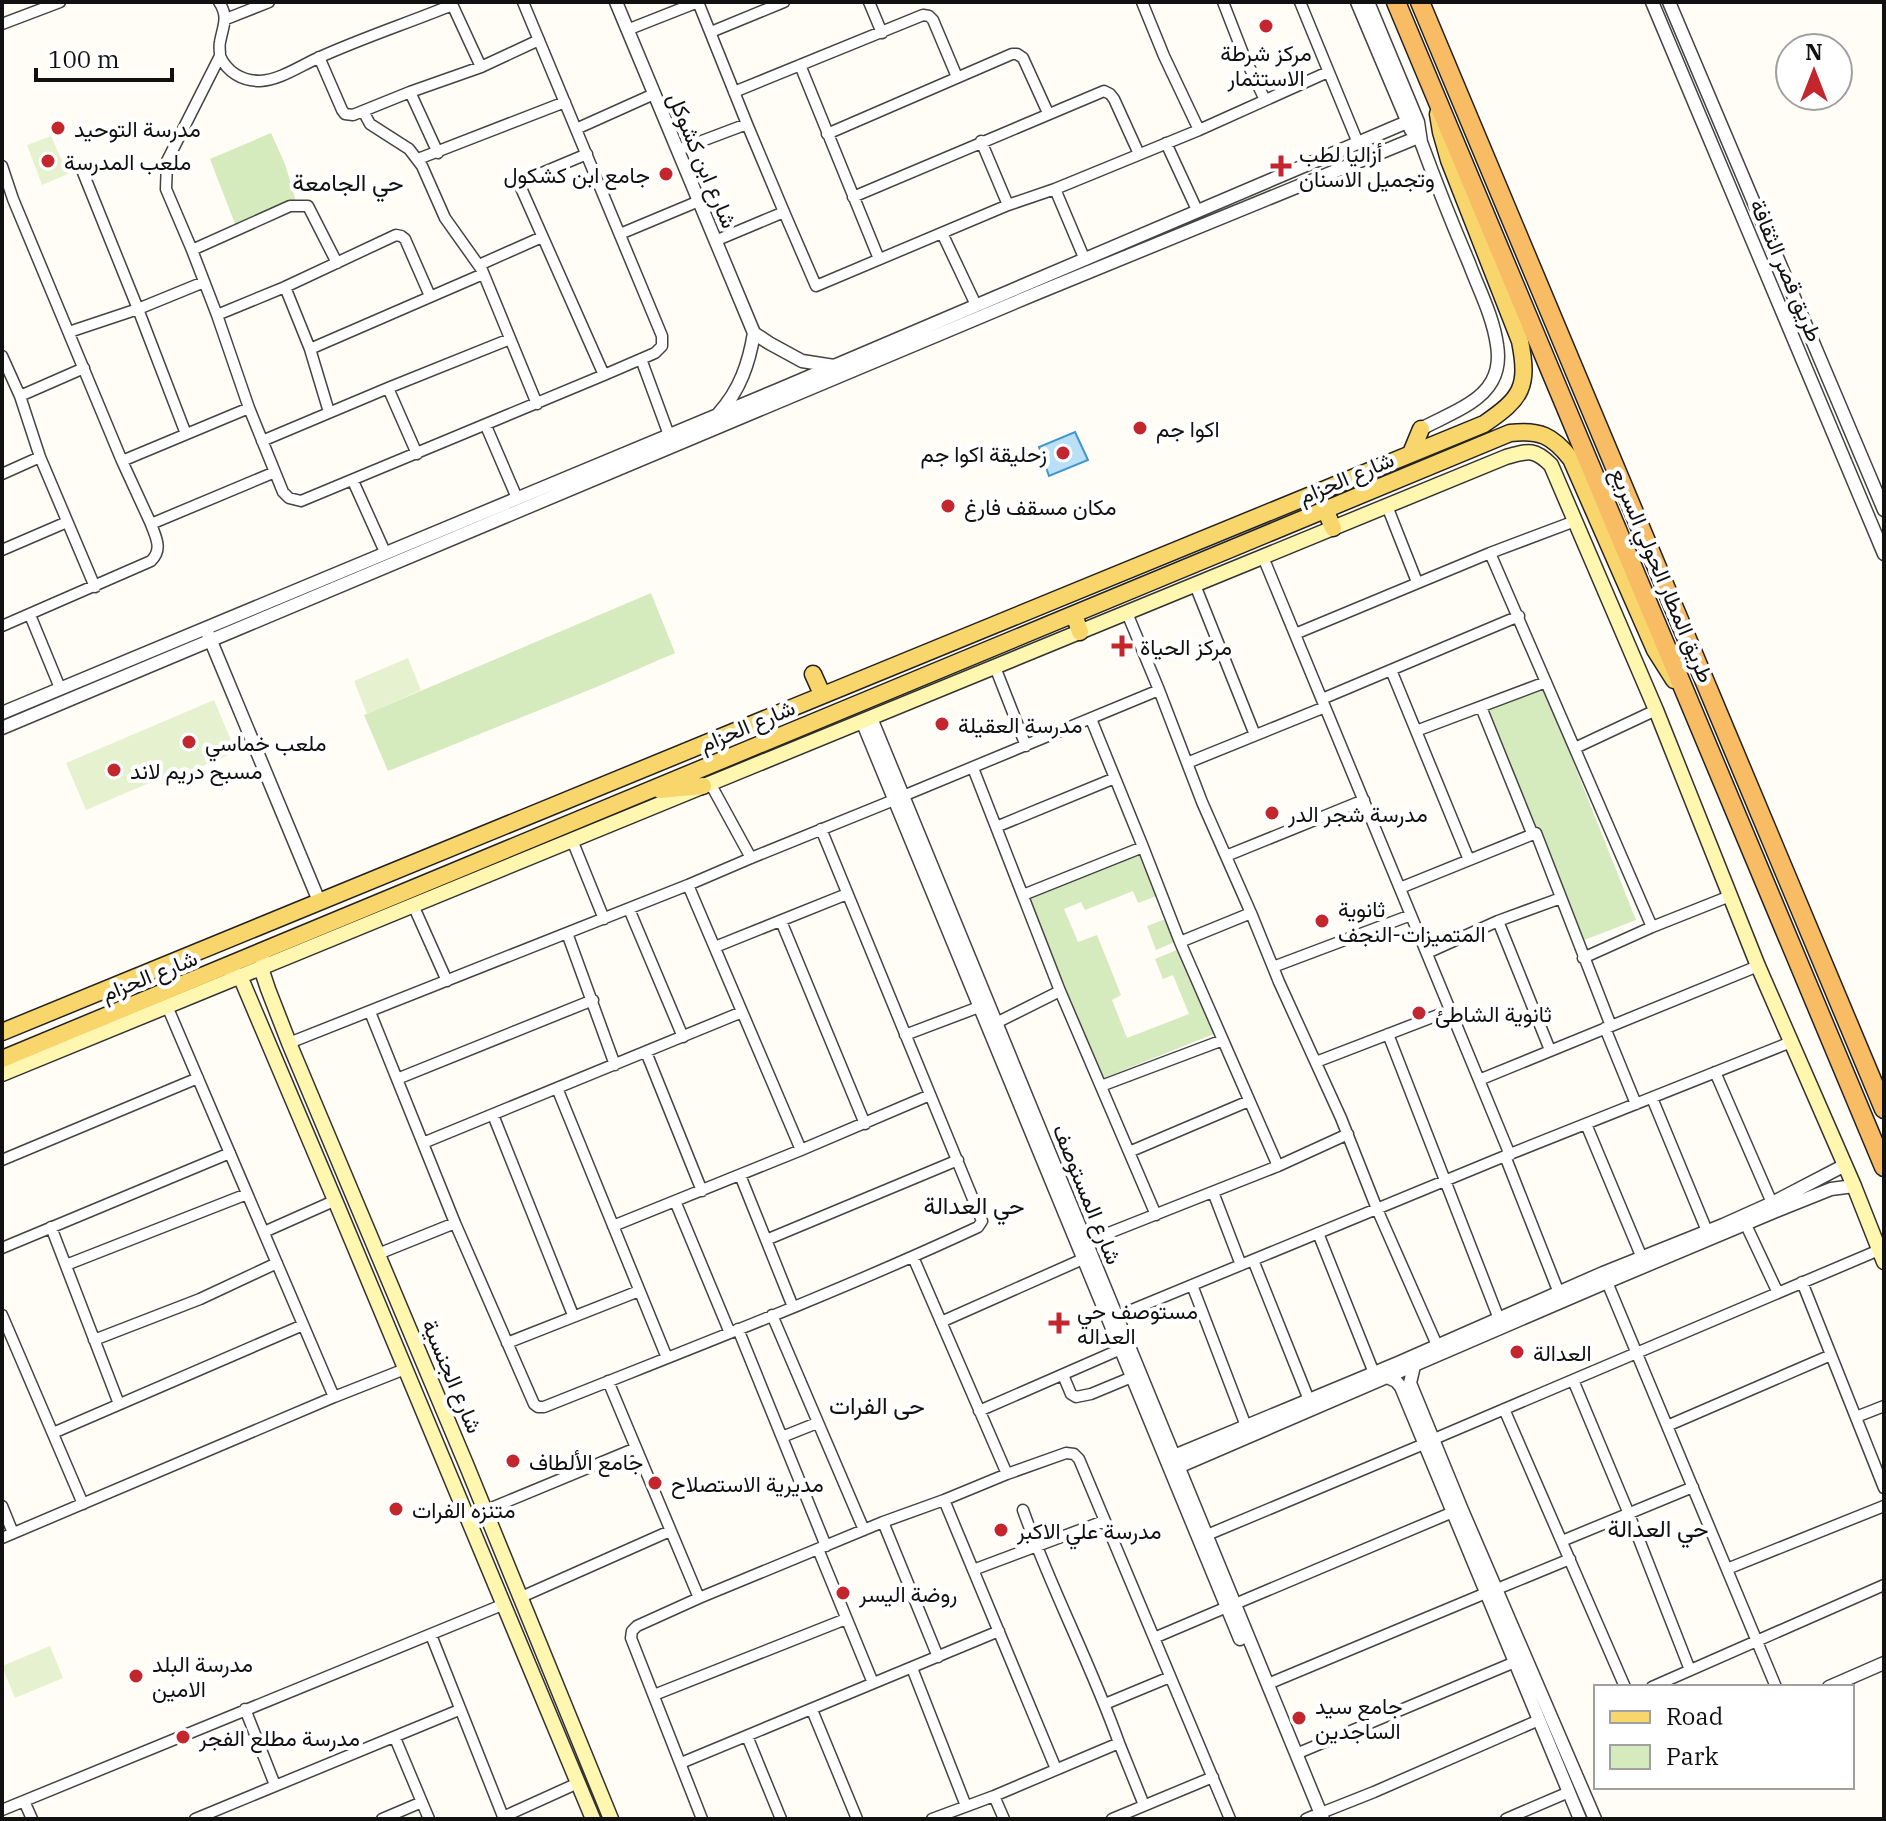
<svg xmlns="http://www.w3.org/2000/svg" width="1886" height="1821" viewBox="0 0 1886 1821" font-family="'IBM Plex Serif',Vazirmatn,serif">
<style>
.green{fill:#d5ebbd}
.pitch{fill:#e6f2cf}
.water{fill:#b9e0f7;stroke:#3f96cf;stroke-width:2}
.lines{fill:none;stroke-linecap:round;stroke-linejoin:round}
.minor-casing{stroke:#444;stroke-width:13}
.tertiary-casing{stroke:#444;stroke-width:15}
.secondary-casing{stroke:#333;stroke-width:17}
.primary-casing{stroke:#222;stroke-width:19}
.trunk-casing{stroke:#222;stroke-width:21}
.minor{stroke:#fff;stroke-width:10}
.tertiary{stroke:#fff;stroke-width:12}
.secondary{stroke:#fff6b0;stroke-width:14}
.primary{stroke:#f9d66b;stroke-width:16}
.trunk{stroke:#f7bc64;stroke-width:18}
.poi-dot{fill:#c4262e;stroke:#fff;stroke-width:3}
.labels{text-anchor:middle;dominant-baseline:central;stroke-width:8;stroke-linejoin:round;paint-order:stroke}
.poi-label{font-size:22px;fill:#111;stroke:#fff;text-anchor:start}
.street-label{font-size:22px;fill:#111;stroke:#fff}
.neighbourhood-label{font-size:24px;fill:#111;stroke:#fff}
</style>
<rect width="100%" height="100%" fill="#fffdf5"/>
<path class="green" d="M271 133 285 164 297 205 237 229 210 159Z
M651 593 675 653 599 686 388 771 364 715Z
M1543 686 1636 920 1579 942 1486 708Z
M1142 853 1159 895 1138 903 1133 891 1085 910 1081 902 1064 909 1078 942 1097 935 1121 995 1112 1000 1127 1038 1189 1014 1173 975 1163 979 1155 959 1179 949 1214 1034 1101 1079 1029 898Z
M1168 918 1177 941 1156 950 1147 926Z"/>
<path class="pitch" d="M51 136 68 174 42 185 27 145Z
M408 658 421 690 367 714 354 681Z
M214 700 236 752 164 782 161 778 86 810 66 763Z
M50 1646 63 1678 15 1698 2 1666Z"/>
<path class="water" d="M1075 432 1088 460 1049 476 1039 447Z"/>
<g class="lines">
<defs>
<path id="minor" d="M219 2C229 17 223 26 220 42 219 46 220 51 220 56L167 161 166 189 192 250 217 315 249 408 283 492 289 498 301 501 604 375 655 353 662 346V336L523 2
M451 2 481 67
M698 2 747 124 784 212 715 241
M869 2 882 33
M1142 2 1164 56 1199 130
M1223 2 1244 56 1265 100
M1300 2 1358 143
M226 19 269 2
M2 24 60 2
M627 30 698 2
M711 32 784 2
M220 56C227 72 242 81 260 81 280 80 300 66 318 58 362 38 408 23 452 5
M319 57 342 110 345 114 353 115 410 92 481 67 539 40
M800 65 879 259
M410 92 438 153
M734 92 923 15 929 16 933 20 957 77
M363 111 370 124 409 149 422 166 445 218 482 270 537 404
M576 129 654 94
M827 134 1012 54H1017L1023 58 1048 113
M981 141 1008 205
M1166 143 1197 210
M678 150 747 124
M587 154 525 180 521 184V188L604 375
M418 159 565 102
M2 166 13 199 122 461 151 524
M82 170 138 309 186 434
M1055 189 1085 260
M853 197 1104 91 1110 94 1114 99 1139 154
M784 212 816 286 1008 205 1055 189 1199 130 1328 72
M942 233 976 305
M620 234 699 201
M192 250 290 206H308L337 263
M479 265 542 237
M285 287 310 349 329 412
M217 315 285 287 396 235 401 236 405 239 430 296
M69 332 138 309 204 282
M310 349 483 274
M2 356 20 396 40 457 95 587
M641 359 669 435
M388 388 417 454
M20 396 84 368
M486 426 517 498
M262 441 388 388 510 339
M122 461 249 408
M2 474 40 457
M353 481 385 552
M1387 506 1417 582
M2 550 67 522
M1490 553 1652 927
M1263 557 1510 1155
M1195 585 1255 735
M1127 613 1159 690 1202 802 1251 913 1279 982 1341 1118 1377 1209 1437 1345
M30 615 60 688
M2 626 151 561C163 549 156 538 151 524L275 472
M1295 634 1490 553 1575 521
M995 667 1026 746
M1391 670 1469 860
M1322 699 1519 616
M1481 707 1532 833
M1091 719 1143 847 1180 942 1278 1166
M1416 731 1546 682
M1575 748 1656 710
M1187 763 1325 707
M973 768 1060 991 1156 1215
M710 783 751 858
M903 796 1159 690
M996 827 1115 778
M572 840 604 919
M1226 856 1364 800
M688 885 801 1150
M1400 888 1536 833 1611 1026
M1023 895 1143 847
M413 905 447 981
M629 909 683 1037
M781 921 865 1124
M1498 921 1550 1050
M567 933 615 1065
M1180 942 1251 913
M715 947 847 894
M1427 953 1498 921 1561 898
M1583 958 1652 927 1730 896
M1273 967 1411 915
M167 1006 334 1397
M370 1012 455 1223 534 1404 538 1407H544C689 1349 836 1293 978 1227L982 1221 821 829
M996 1023 1060 991
M1605 1028 1636 1104
M1388 1034 1499 1319
M905 1035 979 1007
M289 1043 688 885 751 858 894 800
M646 1052 702 1191
M1316 1062 1451 1010
M1715 1072 1772 1203
M397 1079 593 1000
M1479 1080 1758 966
M1101 1086 1223 1040
M557 1088 667 1358
M1652 1098 1707 1231
M493 1115 573 1315
M1586 1124 1642 1258
M423 1143 742 1012
M1129 1152 1249 1101
M1505 1156 1559 1293
M2 1160 198 1078
M740 1175 793 1307
M1213 1192 1241 1265
M675 1201 730 1333
M1746 1225 1778 1293
M613 1226 801 1150 930 1095
M51 1227 119 1404
M264 1232 336 1200
M1318 1233 1374 1373
M766 1240 958 1160
M1086 1242 1278 1166 1348 1134
M2 1248 230 1153
M378 1254 455 1223
M913 1257 1007 1474
M1253 1260 1309 1400
M66 1265 247 1194
M1607 1282 1776 1687
M1802 1282 1884 1488
M1192 1285 1246 1426
M2 1315 83 1504
M772 1315 864 1530
M1117 1316 1505 1156 1791 1042
M941 1322 1083 1259
M738 1329 826 1546
M94 1340 200 1299 277 1263
M507 1343 639 1291
M1063 1375 1071 1394 1076 1397 1091 1394 1132 1377
M1573 1380 1629 1514 1690 1670
M608 1381 699 1598
M1504 1409 1625 1687
M979 1411 1121 1349
M1856 1417 1884 1406
M1667 1426 1831 1355
M53 1433 303 1325
M782 1437 817 1423
M1434 1439 1879 1250
M944 1500 1056 1769
M2 1506 13 1533
M1023 1510C1051 1589 1091 1664 1119 1743
M484 1511 636 1448
M883 1522 938 1657
M1207 1535 1424 1444
M2 1538 334 1397 405 1369
M1562 1541 1693 1487
M818 1549 873 1683
M1727 1569 1884 1506
M973 1570 1104 1521
M1497 1589 1570 1559
M519 1598 670 1531
M1235 1604 1453 1512
M431 1635 504 1819
M1154 1638 1227 1607
M912 1668 966 1806
M1268 1684 1486 1593
M1652 1687 1884 1585
M654 1695 846 1619
M1105 1704 1170 1677
M245 1709 275 1785
M812 1710 857 1819
M747 1736 781 1819
M395 1738 429 1819
M1296 1754 1515 1662
M681 1763 999 1631
M994 1796 1004 1819
M24 1801 32 1819
M2 1810 502 1605
M1321 1813 1374 1792 1539 1720
M503 1817 578 1783
M195 1819 459 1710
M382 1819 422 1802
M702 1819 631 1638 632 1631 637 1626 699 1598 883 1522 944 1500 1007 1474 1066 1453 1074 1454 1079 1459 1230 1819
M932 1819 994 1796 1119 1743 1144 1805
M1112 1819 1213 1777
M1306 1819 1313 1816
M1506 1819 1569 1792"/>
<path id="tertiary" d="M616 2 754 333
M1357 2 1411 130 1421 142
M1368 2 1418 122 1421 142C1436 183 1452 223 1469 263 1479 290 1493 316 1497 345 1499 357 1498 370 1492 381 1479 405 1444 416 1421 429
M1652 2 1884 554
M1669 2 1884 510
M754 333 769 343 802 361 834 366
M719 413C740 390 749 363 754 333
M208 634 319 901
M2 713 780 389 1407 122
M871 718 1323 1819
M862 721 1240 1639
M2 728 1035 294 1416 138
M1414 1366 1410 1383 1462 1510 1595 1819
M1387 1377 1396 1381 1401 1387 1580 1819
M1174 1456 1398 1363 1603 1273 1723 1225 1772 1203 1845 1165
M1178 1467 1607 1282 1776 1211 1831 1189 1854 1186
M1829 1687 1884 1663"/>
<path id="secondary" d="M264 961 261 968 268 989 289 1043 466 1464 611 1819
M232 973 240 976C360 1256 475 1538 593 1819
M2 1074 1506 457C1528 451 1534 448 1551 465L1656 710 1758 966 1854 1186 1884 1262"/>
<path id="primary" d="M1411 453 1421 429
M1325 509 1333 528
M1074 614 1080 632
M813 674 822 694
M660 790 703 786
M2 1032 1484 424C1522 398 1529 387 1520 341L1449 160 1441 132 1438 114
M2 1059 1510 433C1540 430 1552 435 1571 459L1655 650 1674 680"/>
<path id="trunk" d="M1396 2 1884 1167
M1420 2 1884 1109"/>
</defs>
<use href="#minor" class="minor-casing"/>
<use href="#tertiary" class="tertiary-casing"/>
<use href="#secondary" class="secondary-casing"/>
<use href="#primary" class="primary-casing"/>
<use href="#trunk" class="trunk-casing"/>
<use href="#minor" class="minor"/>
<use href="#tertiary" class="tertiary"/>
<use href="#secondary" class="secondary"/>
<use href="#primary" class="primary"/>
<use href="#trunk" class="trunk"/>
</g>
<g class="poi-dot">
<circle cx="1266" cy="26" r="8"/>
<circle cx="58" cy="128" r="8"/>
<circle cx="48" cy="161" r="8"/>
<path d="M1277 154h8v8h8v8h-8v8h-8v-8h-8v-8h8z"/>
<circle cx="666" cy="174" r="8"/>
<circle cx="1140" cy="428" r="8"/>
<circle cx="1063" cy="453" r="8"/>
<circle cx="948" cy="506" r="8"/>
<path d="M1118 634h8v8h8v8h-8v8h-8v-8h-8v-8h8z"/>
<circle cx="942" cy="724" r="8"/>
<circle cx="189" cy="742" r="8"/>
<circle cx="114" cy="770" r="8"/>
<circle cx="1272" cy="813" r="8"/>
<circle cx="1322" cy="921" r="8"/>
<circle cx="1419" cy="1013" r="8"/>
<path d="M1055 1311h8v8h8v8h-8v8h-8v-8h-8v-8h8z"/>
<circle cx="1517" cy="1352" r="8"/>
<circle cx="513" cy="1461" r="8"/>
<circle cx="655" cy="1483" r="8"/>
<circle cx="396" cy="1509" r="8"/>
<circle cx="1001" cy="1530" r="8"/>
<circle cx="843" cy="1593" r="8"/>
<circle cx="136" cy="1676" r="8"/>
<circle cx="1299" cy="1718" r="8"/>
<circle cx="183" cy="1737" r="8"/>
</g>
<g class="labels">
<g class="poi-label">
<text x="1266" y="52" text-anchor="middle">مركز شرطة<tspan x="1266" dy="25">الاستثمار</tspan></text>
<text x="74" y="128">مدرسة التوحيد</text>
<text x="1299" y="153">أزاليا لطب<tspan x="1299" dy="25">وتجميل الاسنان</tspan></text>
<text x="64" y="161">ملعب المدرسة</text>
<text x="650" y="174" text-anchor="end">جامع ابن كشكول</text>
<text x="1156" y="428">اكوا جم</text>
<text x="1047" y="453" text-anchor="end">زحليقة اكوا جم</text>
<text x="964" y="506">مكان مسقف فارغ</text>
<text x="1140" y="646">مركز الحياة</text>
<text x="958" y="724">مدرسة العقيلة</text>
<text x="205" y="742">ملعب خماسي</text>
<text x="130" y="770">مسبح دريم لاند</text>
<text x="1288" y="813">مدرسة شجر الدر</text>
<text x="1338" y="908">ثانوية<tspan x="1338" dy="25">المتميزات-النجف</tspan></text>
<text x="1435" y="1013">ثانوية الشاطئ</text>
<text x="1077" y="1310">مستوصف حي<tspan x="1077" dy="25">العداله</tspan></text>
<text x="1533" y="1352">العدالة</text>
<text x="529" y="1461">جامع الألطاف</text>
<text x="671" y="1483">مديرية الاستصلاح</text>
<text x="412" y="1509">متنزه الفرات</text>
<text x="1017" y="1530">مدرسة علي الاكبر</text>
<text x="859" y="1593">روضة اليسر</text>
<text x="152" y="1663">مدرسة البلد<tspan x="152" dy="25">الامين</tspan></text>
<text x="1315" y="1705">جامع سيد<tspan x="1315" dy="25">الساجدين</tspan></text>
<text x="199" y="1737">مدرسة مطلع الفجر</text>
</g>
<g class="street-label">
<text transform="translate(703 160) rotate(67)">شارع ابن كشوكل</text>
<text transform="translate(1787 270) rotate(67)">طريق قصر الثقافة</text>
<text transform="translate(1346 477) rotate(-23)">شارع الحزام</text>
<text transform="translate(1663 575) rotate(67)">طريق المطار الحولي السريع</text>
<text transform="translate(747 725) rotate(-23)">شارع الحزام</text>
<text transform="translate(149 975) rotate(-22)">شارع الحزام</text>
<text transform="translate(1088 1194) rotate(68)">شارع المستوصف</text>
<text transform="translate(453 1376) rotate(67)">شارع الجنسية</text>
</g>
<g class="neighbourhood-label">
<text x="348" y="182">حي الجامعة</text>
<text x="974" y="1205">حي العدالة</text>
<text x="877" y="1405">حی الفرات</text>
<text x="1658" y="1528">حي العدالة</text>
</g>
</g>
<rect width="1886" height="1821" fill="none" stroke="#111111" stroke-width="8"/>
<rect x="1594" y="1685" width="260" height="104" fill="#ffffff" stroke="#a0a0a0" stroke-width="2"/>
<rect x="1610" y="1711" width="40" height="12" fill="#f9d66b" stroke="#a0a0a0" stroke-width="2"/>
<text x="1666" y="1725" font-size="24" fill="#111111">Road</text>
<rect x="1610" y="1745" width="40" height="24" fill="#d5ebbd" stroke="#a0a0a0" stroke-width="2"/>
<text x="1666" y="1765" font-size="24" fill="#111111">Park</text>
<g transform="translate(1814 72)"><circle r="38" fill="#ffffff" stroke="#a0a0a0" stroke-width="2"/>
<path d="M0-6L14 30L0 20L-14 30Z" fill="#c4262e"/>
<text y="-12" font-size="22" font-weight="bold" text-anchor="middle" fill="#111111">N</text>
</g>
<path d="M36 68v12h136v-12" fill="none" stroke="#111111" stroke-width="4"/>
<text x="48" y="68" font-size="24" fill="#111111" stroke="#ffffff" stroke-width="6" paint-order="stroke">100 m</text>
</svg>
